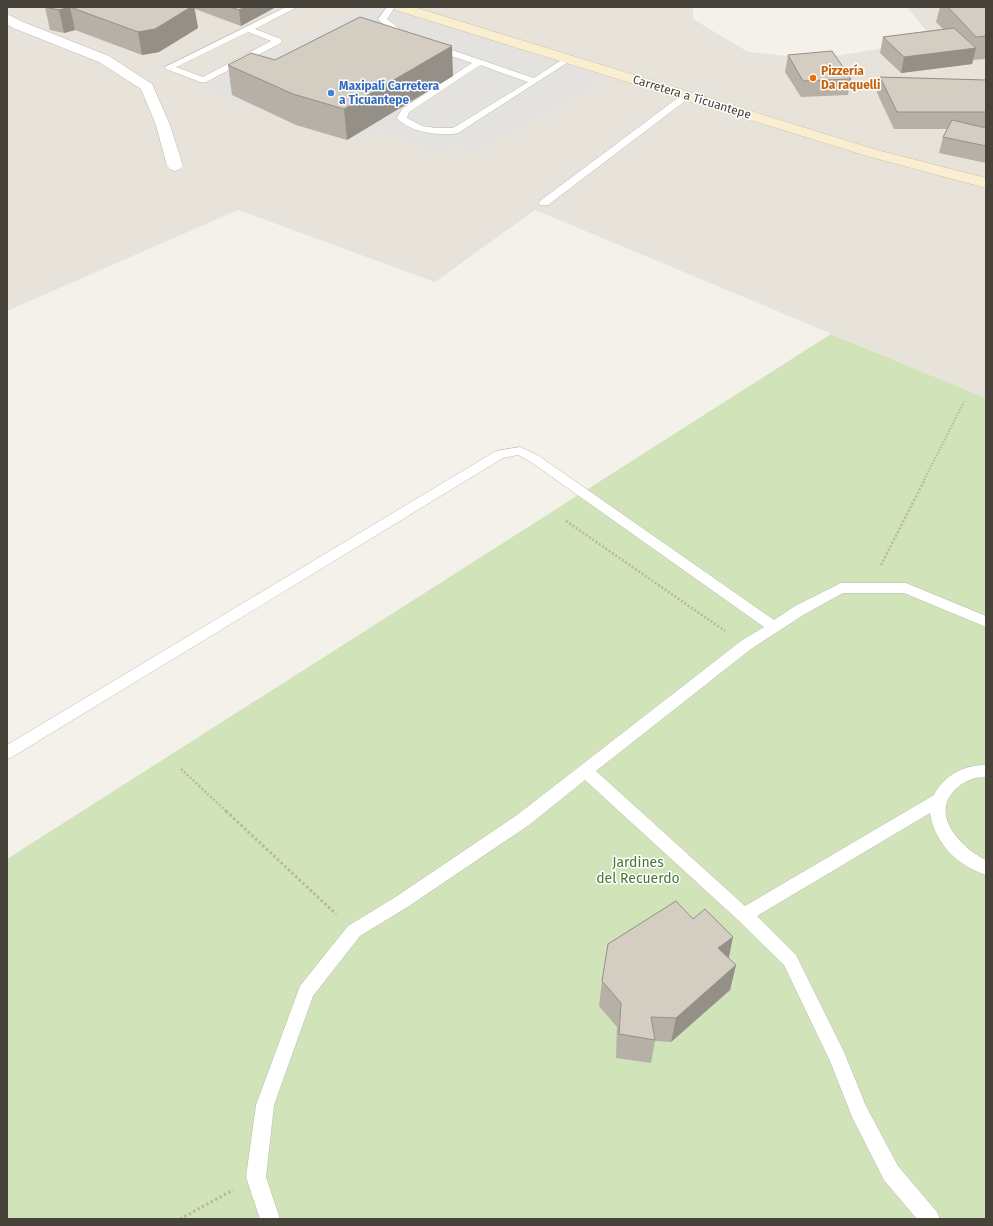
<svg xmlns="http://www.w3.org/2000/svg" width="993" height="1226" viewBox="0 0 993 1226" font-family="'Fira Sans',sans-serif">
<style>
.residential{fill:#e7e3da}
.green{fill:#d0e3b9}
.parking{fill:#e3e2df}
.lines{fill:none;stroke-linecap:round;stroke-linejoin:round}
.lane-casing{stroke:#bfb9af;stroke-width:1}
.street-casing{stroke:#bfb9af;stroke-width:1}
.secondary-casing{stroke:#cec3a0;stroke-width:1}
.path-far2{stroke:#bfb5a2;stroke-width:2;stroke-dasharray:1.5 1.5;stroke-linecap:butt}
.path-far1{stroke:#bfb5a2;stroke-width:2.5;stroke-dasharray:2 2;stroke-linecap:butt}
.path{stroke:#bfb5a2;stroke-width:3;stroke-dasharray:2.5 2.5;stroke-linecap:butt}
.lane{fill:#fff;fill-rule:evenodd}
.street{fill:#fff;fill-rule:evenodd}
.secondary{fill:#f9efd0;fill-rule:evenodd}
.wall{fill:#b6b0a7}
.shaded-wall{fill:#949088}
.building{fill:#d4cdc2;stroke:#949088}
.food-dot{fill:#e8710a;stroke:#fff;stroke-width:1.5}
.shop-dot{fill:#3f7fe0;stroke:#fff;stroke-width:1.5}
.labels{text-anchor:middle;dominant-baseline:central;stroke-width:3;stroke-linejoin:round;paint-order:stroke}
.far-food-label{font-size:12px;font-weight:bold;fill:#c56008;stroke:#fff;text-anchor:start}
.far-shop-label{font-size:12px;font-weight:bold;fill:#366cbe;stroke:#fff;text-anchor:start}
.far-street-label{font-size:12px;fill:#47423a;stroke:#fff}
.park-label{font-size:14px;fill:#4b7433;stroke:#fff}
</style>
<rect width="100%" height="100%" fill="#f4f1eb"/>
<path class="residential" d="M7 7H693V19L748 52 817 59 934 40 907 7H986V398L535 210 435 282 238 210 7 311Z"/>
<path class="green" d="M831 334 986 398V1219H7V859Z"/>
<path class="parking" d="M371 7H386L609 77 477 151 454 146 443 154 378 131 355 144 202 88Z"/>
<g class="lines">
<defs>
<path id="lane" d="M286 7H297L255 29 281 39 282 41 281 43 206 82H200L166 69 165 67ZM248 32 271 41 203 77 176 67Z
M387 7H395L387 19 406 34 407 36 406 38 397 37 378 19Z
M434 44 534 78 566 57 569 56 573 59 458 133C442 137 408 132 397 118L402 109 472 63 431 49 430 47 431 45ZM480 65 528 82 453 128H436L422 126 407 118 409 112Z
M686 93 691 96 689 98 548 205H540L539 203 540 201 683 94Z
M520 447 539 456 774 620 795 606 841 583H906L986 616V627L904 593H843L805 614 751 649 596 771 745 906 934 795C944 775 964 765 986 765V777C974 777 967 780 958 787 927 813 961 848 986 860V875C957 865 935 844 930 813L757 916 796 955 844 1052 866 1106 898 1166 937 1212 940 1219H917L884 1180 852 1117 830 1061 784 965 738 920 585 780 529 825 409 906 360 936 313 996 274 1105 266 1177 280 1219H260L246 1177 256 1105 300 986 348 926 397 896 517 815 741 641 764 627 531 462 518 455 503 458 12 757 7 759V745L496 451Z"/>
<path id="street" d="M7 14 23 22 109 56 152 84 170 125 183 166 180 169 175 171 170 169 167 166 156 125 141 89 99 62 13 28 7 24Z"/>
<path id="secondary" d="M394 7H414L877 150 986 178V188L867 156 395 10Z"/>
</defs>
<use href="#lane" class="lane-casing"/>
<use href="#street" class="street-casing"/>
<use href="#secondary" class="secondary-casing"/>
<path class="path-far2" d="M924 480 964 402"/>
<path class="path-far1" d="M566 521 725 631
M881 565 925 479
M181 769 227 812"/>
<path class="path" d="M226 811 336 914
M180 1219 233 1190"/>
<use href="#lane" class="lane"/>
<use href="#street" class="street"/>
<use href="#secondary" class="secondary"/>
</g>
<path class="wall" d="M45 7H276L241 26 195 9 198 28 159 52 142 55 75 30 64 33 50 30Z
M940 7H986V59L973 60 972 64 901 73 880 53 883 37 943 29 936 22Z
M788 55 851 79 848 95 801 97 785 72Z
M275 60 453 76 347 140 296 125 232 95 228 65Z
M880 77 986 80V163L939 153 943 137 947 129H894L877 93Z
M728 958 736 965 730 990 671 1042 655 1041 651 1063 616 1058 617 1027 599 1006 602 981Z"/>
<path class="shaded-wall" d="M70 7 75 30 64 33 59 10Z
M191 7H194L198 28 159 52 142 55 138 32Z
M245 7H276L241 26 239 10Z
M452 46 453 76 347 140 344 109Z
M976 48 972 64 901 73 904 57Z
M733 937 728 962 718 948Z
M736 965 730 990 671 1042 676 1018Z"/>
<path class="building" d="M45 7H70L59 10Z
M70 7H191L155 29 138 32Z
M230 7H245L239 10Z
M948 7H986V36L976 37Z
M360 17 452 46 344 109 293 94 228 65 251 53 275 60Z
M954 28 976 48 904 57 883 37Z
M832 51 851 79 803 81 788 55Z
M880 77 986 80V112H897Z
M952 120 986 128V146L943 137Z
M676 901 693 919 705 909 733 937 718 948 736 965 676 1018 651 1017 655 1040 619 1034 621 1003 602 981 608 944Z"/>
<circle class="food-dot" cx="813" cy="78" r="4"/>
<circle class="shop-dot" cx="331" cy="93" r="4"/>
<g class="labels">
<g class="far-food-label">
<text x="821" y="71">Pizzería<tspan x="821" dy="14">Da raquelli</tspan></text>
</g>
<g class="far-shop-label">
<text x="339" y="86">Maxipalí Carretera<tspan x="339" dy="14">a Ticuantepe</tspan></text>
</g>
<g class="far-street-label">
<text transform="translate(692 97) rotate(17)">Carretera a Ticuantepe</text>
</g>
<g class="park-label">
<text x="638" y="862">Jardines<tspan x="638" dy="16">del Recuerdo</tspan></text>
</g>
</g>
<rect width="993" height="1226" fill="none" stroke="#47423a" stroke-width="16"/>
</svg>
